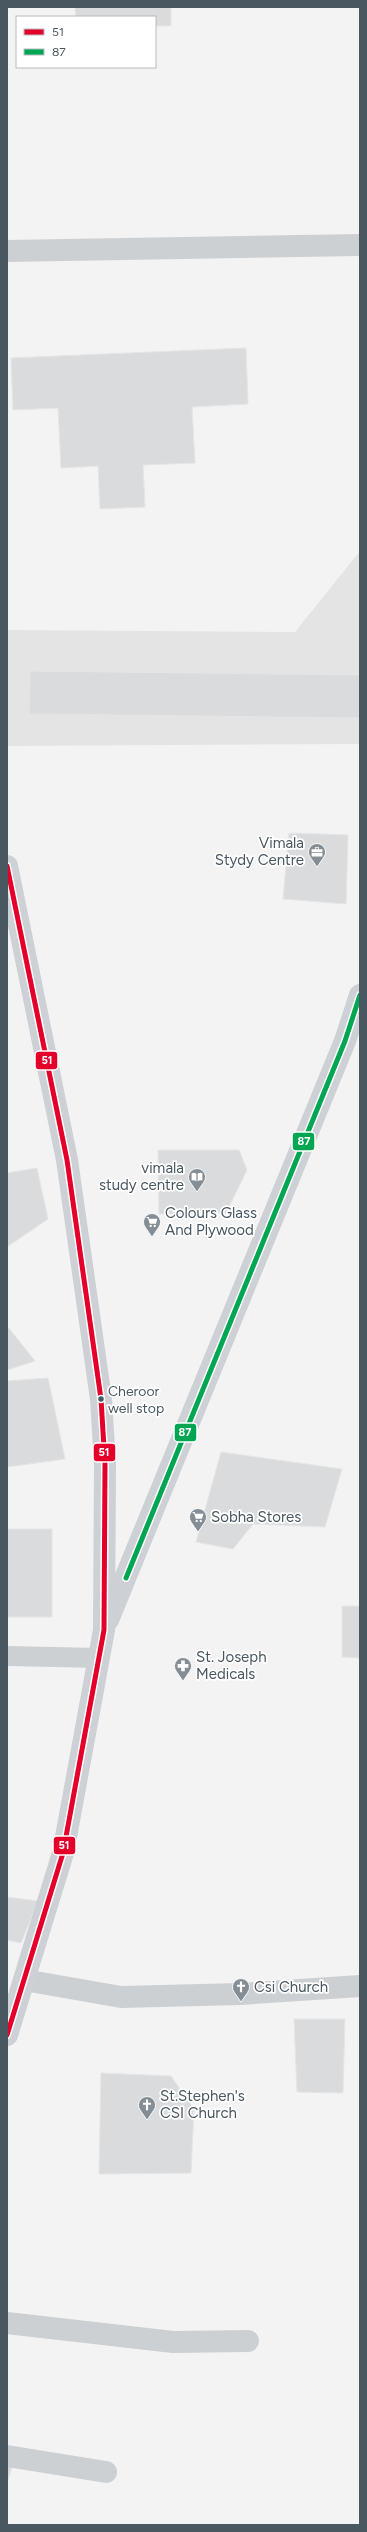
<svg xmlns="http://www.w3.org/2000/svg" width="367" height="2532" viewBox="0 0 367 2532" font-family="Figtree,sans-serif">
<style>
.education{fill:#e5e4e5}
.building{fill:#dadbdc;stroke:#e5e5e6}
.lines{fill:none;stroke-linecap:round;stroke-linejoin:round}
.lane{stroke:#cdd0d2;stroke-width:20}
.street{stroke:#cdd0d2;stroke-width:22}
.secondary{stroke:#cdd0d4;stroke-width:22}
.bus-1-casing{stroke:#fff;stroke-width:8}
.bus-2-casing{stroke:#fff;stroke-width:8}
.bus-1{stroke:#e4002b;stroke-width:5}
.bus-2{stroke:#00a651;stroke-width:5}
.bus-dot{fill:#495761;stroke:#fff;stroke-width:1.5}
.labels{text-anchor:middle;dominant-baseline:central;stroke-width:3.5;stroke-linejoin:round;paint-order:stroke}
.bus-label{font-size:14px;fill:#495761;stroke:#fff;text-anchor:start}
.poi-label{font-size:15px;fill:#495761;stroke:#fff;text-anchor:start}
.line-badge{stroke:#fff;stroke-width:1.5}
.badge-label{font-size:11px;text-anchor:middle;font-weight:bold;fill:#fff}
</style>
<rect width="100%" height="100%" fill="#f4f3f3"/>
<path class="education" d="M360 551V744L7 746V630L295 632Z"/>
<path class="building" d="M75 7H171V26H155V17H76Z
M246 348 248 404 192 407 195 463 143 465 145 507 100 509 98 466 61 468 58 408 13 410 11 358Z
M30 671 360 675V718L29 714Z
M289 833 348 835 346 904 283 899Z
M158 1150H239L247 1170 226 1213 159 1214Z
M37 1168 48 1219 7 1247V1173Z
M7 1326 35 1361 7 1370Z
M48 1378 65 1459 7 1467V1381Z
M221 1452 342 1469 325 1527 253 1524 233 1549 196 1542Z
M7 1529H52V1617H7Z
M342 1606H360V1658L342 1657Z
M7 1897 38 1901 21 1943 7 1940Z
M294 2019H345L343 2093 297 2092Z
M101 2073 171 2076 194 2109 191 2173 99 2174Z
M7 2465 12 2467 7 2483Z"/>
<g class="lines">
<path class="lane" d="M7 1656 99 1658"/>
<path class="street" d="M7 251 360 245
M24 1980 121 1997 240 1994 360 1986
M7 2323 173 2342 248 2341
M7 2456 106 2472"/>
<path class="secondary" d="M7 866 67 1160 101 1399 105 1464 104 1630 63 1853 7 2035
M108 1620 345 1041 360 995"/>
<defs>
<path id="bus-1" d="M7 866 67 1160 101 1399 105 1464 104 1630 63 1853 7 2035"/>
<path id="bus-2" d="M126 1578 345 1041 360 995"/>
</defs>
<use href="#bus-1" class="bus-1-casing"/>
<use href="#bus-2" class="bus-2-casing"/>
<use href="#bus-1" class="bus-1"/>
<use href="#bus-2" class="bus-2"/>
</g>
<defs>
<symbol id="office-pin" viewBox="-11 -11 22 30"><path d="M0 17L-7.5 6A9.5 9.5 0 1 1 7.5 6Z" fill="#858e94" stroke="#fff"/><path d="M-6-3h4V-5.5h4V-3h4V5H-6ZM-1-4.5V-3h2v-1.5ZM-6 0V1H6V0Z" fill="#fff"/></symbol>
<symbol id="library-pin" viewBox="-11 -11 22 30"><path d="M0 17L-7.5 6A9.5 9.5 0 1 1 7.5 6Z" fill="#858e94" stroke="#fff"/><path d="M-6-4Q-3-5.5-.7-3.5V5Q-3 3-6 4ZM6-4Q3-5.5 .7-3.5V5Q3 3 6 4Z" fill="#fff"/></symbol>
<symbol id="supermarket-pin" viewBox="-11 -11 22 30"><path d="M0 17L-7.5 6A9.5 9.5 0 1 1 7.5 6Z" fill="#858e94" stroke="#fff"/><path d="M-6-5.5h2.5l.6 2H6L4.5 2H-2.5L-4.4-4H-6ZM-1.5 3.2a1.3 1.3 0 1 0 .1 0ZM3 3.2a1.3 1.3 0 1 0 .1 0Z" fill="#fff"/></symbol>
<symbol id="pharmacy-pin" viewBox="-11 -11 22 30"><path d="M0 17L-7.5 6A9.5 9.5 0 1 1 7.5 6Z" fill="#858e94" stroke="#fff"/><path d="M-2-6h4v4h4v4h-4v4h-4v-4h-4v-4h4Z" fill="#fff"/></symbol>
<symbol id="church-pin" viewBox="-11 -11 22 30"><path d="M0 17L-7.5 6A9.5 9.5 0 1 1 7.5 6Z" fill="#858e94" stroke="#fff"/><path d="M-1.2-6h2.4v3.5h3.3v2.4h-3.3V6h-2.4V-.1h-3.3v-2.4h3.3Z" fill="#fff"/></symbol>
</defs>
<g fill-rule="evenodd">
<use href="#office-pin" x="307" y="842" width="20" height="27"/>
<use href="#library-pin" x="187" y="1167" width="20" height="27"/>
<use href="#supermarket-pin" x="142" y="1212" width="20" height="27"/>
<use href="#supermarket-pin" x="188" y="1507" width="20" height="27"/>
<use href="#pharmacy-pin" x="173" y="1656" width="20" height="27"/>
<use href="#church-pin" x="231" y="1977" width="20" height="27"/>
<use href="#church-pin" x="137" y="2095" width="20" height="27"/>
</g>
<circle class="bus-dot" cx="101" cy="1399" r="3.5"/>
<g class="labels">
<g class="bus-label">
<text x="108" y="1391">Cheroor<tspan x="108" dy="17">well stop</tspan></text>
</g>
<g class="poi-label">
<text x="304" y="843" text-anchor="end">Vimala<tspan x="304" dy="17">Stydy Centre</tspan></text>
<text x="184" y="1168" text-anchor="end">vimala<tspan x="184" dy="17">study centre</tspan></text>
<text x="165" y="1213">Colours Glass<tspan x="165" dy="17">And Plywood</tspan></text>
<text x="211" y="1517">Sobha Stores</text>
<text x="196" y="1657">St. Joseph<tspan x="196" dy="17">Medicals</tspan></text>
<text x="254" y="1987">Csi Church</text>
<text x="160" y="2096">St.Stephen's<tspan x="160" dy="17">CSI Church</tspan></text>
</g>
</g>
<g class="line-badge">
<rect x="35" y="1051" width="23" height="19" rx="4" fill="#e4002b"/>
<rect x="292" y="1132" width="23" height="19" rx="4" fill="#00a651"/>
<rect x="174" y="1423" width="23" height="19" rx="4" fill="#00a651"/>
<rect x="93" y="1443" width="23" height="19" rx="4" fill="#e4002b"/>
<rect x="53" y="1836" width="23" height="19" rx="4" fill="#e4002b"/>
</g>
<g class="badge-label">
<text x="47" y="1064">51</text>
<text x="304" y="1145">87</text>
<text x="185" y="1436">87</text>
<text x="104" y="1456">51</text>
<text x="64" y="1849">51</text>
</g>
<rect width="367" height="2532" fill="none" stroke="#495761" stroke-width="16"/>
<rect x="16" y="16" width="140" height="52" fill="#ffffff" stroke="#b6bcc0"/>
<rect x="24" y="29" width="20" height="6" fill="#e4002b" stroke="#b6bcc0"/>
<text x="52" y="36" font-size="12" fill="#495761">51</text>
<rect x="24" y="49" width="20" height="6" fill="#00a651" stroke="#b6bcc0"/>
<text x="52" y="56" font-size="12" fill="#495761">87</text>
</svg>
